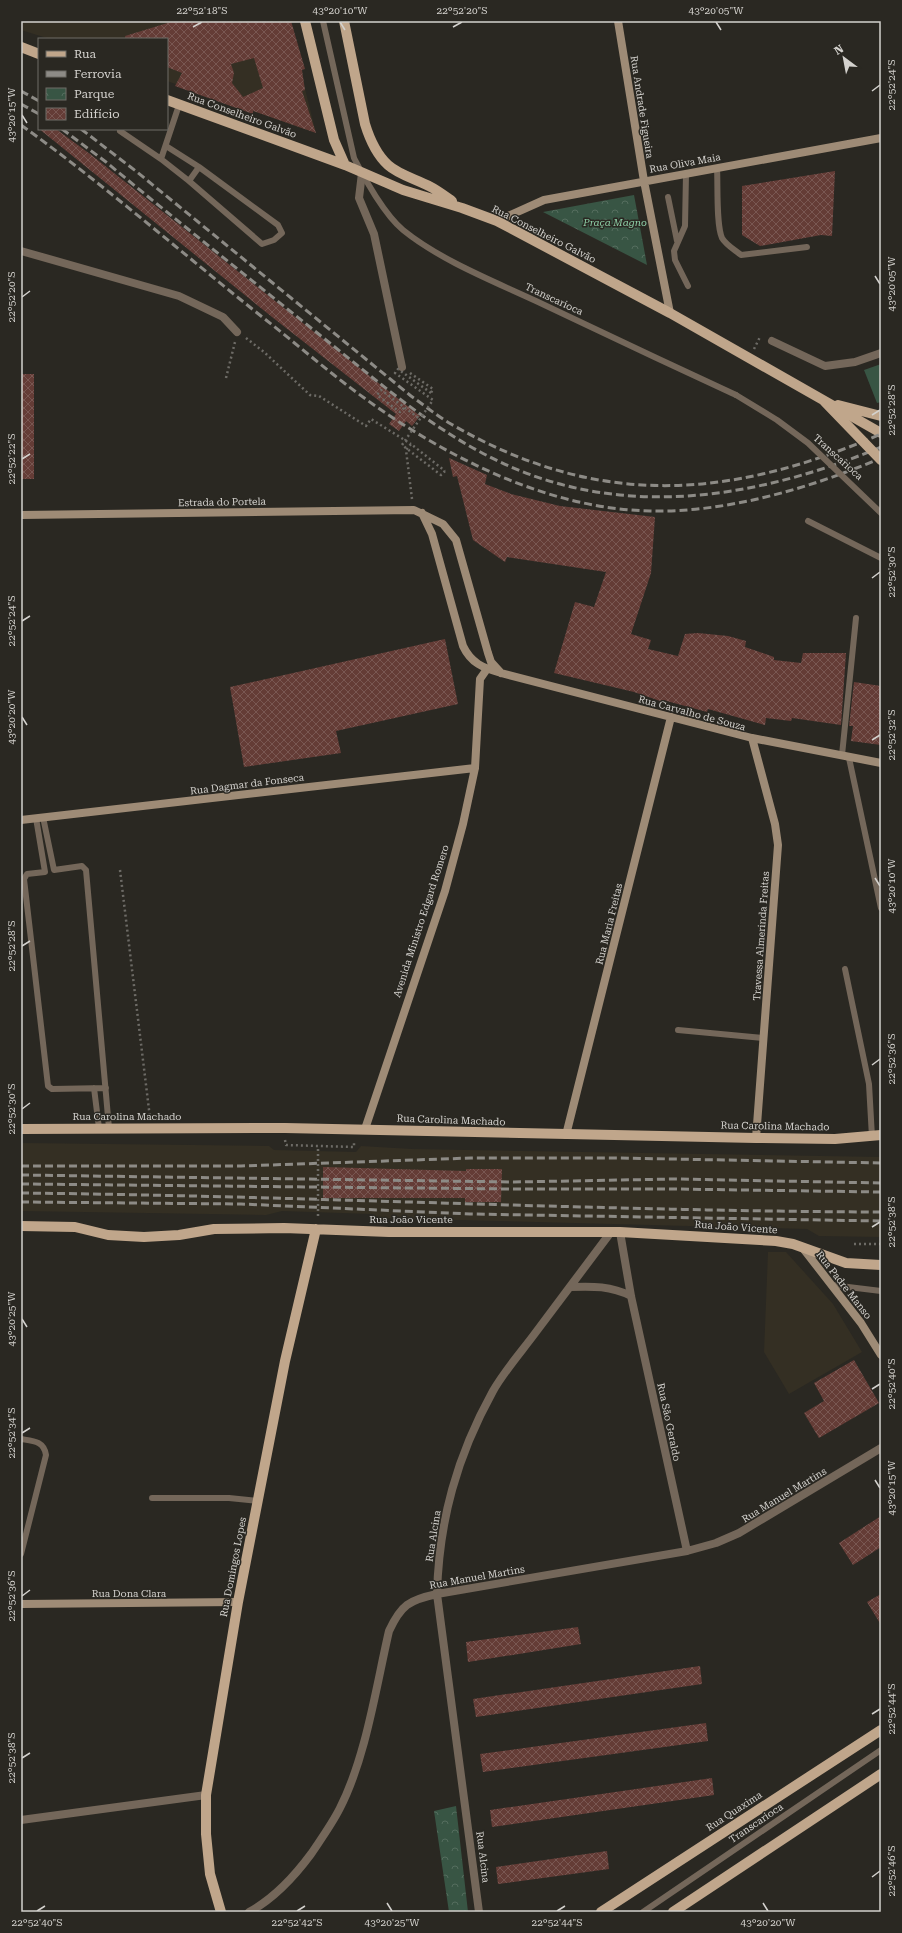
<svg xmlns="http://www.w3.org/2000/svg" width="902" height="1933" viewBox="0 0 902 1933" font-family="'Roboto Serif',serif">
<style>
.built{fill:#342f23}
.park{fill:url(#park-crowns)}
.garden{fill:#385544}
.building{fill:url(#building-cross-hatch);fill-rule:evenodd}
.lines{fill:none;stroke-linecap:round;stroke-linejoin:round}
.path{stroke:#6d6b66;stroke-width:2.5;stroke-dasharray:2 3;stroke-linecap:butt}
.lane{stroke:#74675a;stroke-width:6}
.street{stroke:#74675a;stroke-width:8}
.secondary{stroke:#9e8b76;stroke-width:8}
.primary{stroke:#c0a68b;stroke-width:10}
.rail{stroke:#8d8b86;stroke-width:3;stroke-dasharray:8 4;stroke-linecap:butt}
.path-bridge{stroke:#6d6b66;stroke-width:2.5;stroke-dasharray:2 3;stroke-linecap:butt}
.lane-bridge{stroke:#74675a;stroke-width:6}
.primary-bridge{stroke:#c0a68b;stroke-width:10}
.ticks{fill:none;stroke:#d4d2ce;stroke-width:1.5}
.labels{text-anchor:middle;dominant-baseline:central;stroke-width:3;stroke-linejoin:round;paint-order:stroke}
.street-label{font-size:10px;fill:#d4d2ce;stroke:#2a2822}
.park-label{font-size:10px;font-style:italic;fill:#8fd1a9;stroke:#2a2822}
.neatline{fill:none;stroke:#d4d2ce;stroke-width:1.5}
.ticks-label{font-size:10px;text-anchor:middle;fill:#d4d2ce}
</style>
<defs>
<pattern id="park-crowns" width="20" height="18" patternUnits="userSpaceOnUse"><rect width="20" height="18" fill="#385544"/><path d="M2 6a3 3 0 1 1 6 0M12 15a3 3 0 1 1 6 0" fill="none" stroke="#546d5e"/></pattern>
<pattern id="building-cross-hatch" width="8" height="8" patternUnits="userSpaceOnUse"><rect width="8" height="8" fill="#643c36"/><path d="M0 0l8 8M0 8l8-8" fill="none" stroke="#795752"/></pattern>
</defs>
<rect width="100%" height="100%" fill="#2a2822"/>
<path class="built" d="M21 21H288L316 133 167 81V39H50L21 30Z
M21 1143 269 1146 274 1150 356 1152 361 1146 412 1149 881 1157V1237L819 1236 807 1229 379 1218 372 1214 282 1211 266 1215 21 1211Z
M768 1252H786L833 1304 862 1352 789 1394 764 1352Z"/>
<path class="park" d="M634 195 647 265 543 212Z
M456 1806 468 1912H449L434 1811Z"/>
<path class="garden" d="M881 364V402L877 403 864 370Z"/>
<path class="building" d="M174 21H291L305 69 302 70 305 90 302 91 316 133 253 111V114L175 86 182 73 167 67V39H126L125 36ZM254 58 263 88 243 97 232 83 234 73 231 64Z
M39 127V129H56L90 154 420 416 412 426 406 421 399 431 389 424 396 414 272 317 38 128Z
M835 171 832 236 821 235 760 246 742 235V186Z
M21 374H34V479H21Z
M449 458 487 475 485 484 511 494 560 506 655 517 651 573 631 634 651 640 648 649 678 656 685 634 698 633 728 636 746 641 745 647 774 657V660L801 663 803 653H846L841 725 792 718 791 721 766 718 765 725 708 709 707 712 663 700V702L634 692 554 673 575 602 594 607 606 572 507 557 505 562 473 540 457 476 453 477Z
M445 639 458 704 336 731 341 753 244 767 230 687Z
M854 682 881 686V745L851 741 853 726H849Z
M323 1167 466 1171V1169H502L501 1202H465V1198H323Z
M854 1360 879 1403 819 1438 804 1413 824 1401 814 1383Z
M881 1516V1547L853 1565 839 1543Z
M881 1594V1625L867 1602Z
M578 1627 581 1644 468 1662 466 1642Z
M700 1666 702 1684 476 1717 473 1699Z
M706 1723 708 1741 483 1772 480 1754Z
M712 1778 714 1795 492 1827 490 1810Z
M607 1851 609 1869 498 1884 496 1867Z"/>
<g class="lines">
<path class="path" d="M246 338 264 352 310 395 319 396 366 426 371 419 411 444
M754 349 760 337
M410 373 433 389 431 393
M226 378 235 342
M404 408 400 412 377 395 381 390 420 419
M412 499 406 450 411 444 445 471
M120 870 150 1118
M285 1140 286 1145 354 1147V1141
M854 1244H881"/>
<path class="lane" d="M323 21 354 158C365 180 385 215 403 230 440 260 493 281 536 301 603 333 669 364 736 395
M120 131 161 159
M166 146 199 167 278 225 282 233 274 240 262 244 189 181 161 159 179 105
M717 168C718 184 716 225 722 238 726 245 735 250 741 255L807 247
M686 174 685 226 674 251 675 260 688 286
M189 181 199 167
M668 197 677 241
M808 521 881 558
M842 755 856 618
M849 758 881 908
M43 817 54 870 82 866 86 870 109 1128
M36 818 45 872 27 874 24 879 48 1086 52 1089 106 1088
M845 969 869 1084 872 1137
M678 1030 763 1038
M94 1088 99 1128
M832 1285 881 1291
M21 1439C33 1441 44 1441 46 1455L21 1554
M152 1498H229L259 1501
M643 1912 881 1750"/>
<path class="street" d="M362 173 359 198 374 234 402 367
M21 251 179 296 223 317 237 332
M772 341 825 366 855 362 881 353
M620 1232 631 1296 687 1551
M570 1287C593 1286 611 1286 631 1296
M21 1820 206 1795
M249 1912C275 1898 294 1877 311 1854 321 1839 332 1824 340 1808 366 1757 376 1687 389 1631 401 1605 409 1600 437 1594L687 1551 716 1543 739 1533 881 1448
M479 1912 437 1594C439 1520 457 1456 493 1391 505 1370 522 1351 536 1332 561 1299 586 1265 611 1232"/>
<path class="secondary" d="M618 21 644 181 670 313
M497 221 544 200 881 138
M422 513 432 534 463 646C471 663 483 668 501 673L752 738 881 763
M21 515 414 510 443 524 456 540 488 653 491 662 501 673
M752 738 775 824 778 845 756 1138
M21 820 475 768
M365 1129 445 891 463 824 475 768 480 679 487 669
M566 1135 671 717
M802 1247 861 1323 881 1355
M21 1604 238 1602"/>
<path class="primary" d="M305 21 334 140 345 165
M344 21 365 124C369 137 377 155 388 165 399 175 416 179 429 186 437 190 445 196 452 201
M21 47 39 54
M167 100 345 165 403 190 462 208 497 221 670 313 881 433
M838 405 881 416
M21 1129 285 1128 756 1138 835 1139 881 1135
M21 1226 75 1227 108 1235 144 1237 179 1235 214 1229 284 1228 389 1232H620L776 1241 793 1244 846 1263 881 1265
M221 1912 210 1874 206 1834V1795L238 1602 285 1361 316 1229
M601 1912 881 1730
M673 1912 881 1774"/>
<path class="rail" d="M21 91 39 101
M21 104 39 114
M21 125C106 186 184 255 266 320 299 346 332 375 367 400 448 458 549 509 650 511 726 513 811 488 881 458
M62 129 106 162C177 221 249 278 321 336 375 379 427 425 488 456 615 522 754 500 881 447
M81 129 137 172 411 396C424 405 437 416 451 424 598 509 728 500 881 434
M21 1166H241L471 1158H619L881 1163
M21 1175 514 1182 675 1179 881 1183
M21 1184 511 1189H674L881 1192
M21 1193C308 1196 594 1211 881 1212
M21 1202 241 1204 470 1214 881 1221"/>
<path class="path-bridge" d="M431 393 398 369 395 373 433 400 402 445 441 475 445 471
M318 1216V1149"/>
<path class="lane-bridge" d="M736 395 777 420 808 443 881 513"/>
<path class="primary-bridge" d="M825 402 881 460"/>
</g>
<path class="ticks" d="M340 22 345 30M716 22 721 30M193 27 202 22M453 27 462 22M872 91 880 85M22 115 27 123M875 276 880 284M22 297 30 291M872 415 880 410M22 459 30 454M872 578 880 572M22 621 30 616M22 717 27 725M872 740 880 735M875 878 880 886M22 946 30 941M872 1065 880 1059M22 1109 30 1103M872 1227 880 1222M22 1319 27 1327M872 1389 880 1384M22 1433 30 1428M875 1480 880 1488M22 1596 30 1590M872 1714 880 1709M22 1758 30 1753M872 1877 880 1871M387 1903 392 1911M763 1903 768 1911M37 1911 45 1906M297 1911 305 1906M557 1911 565 1906"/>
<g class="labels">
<g class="street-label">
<text transform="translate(642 107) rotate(81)">Rua Andrade Figueira</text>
<text transform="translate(242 115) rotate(20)">Rua Conselheiro Galvão</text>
<text transform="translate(685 163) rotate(-10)">Rua Oliva Maia</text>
<text transform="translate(544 234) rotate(27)">Rua Conselheiro Galvão</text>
<text transform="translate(554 299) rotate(25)">Transcarioca</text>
<text transform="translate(838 457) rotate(42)">Transcarioca</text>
<text transform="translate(222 502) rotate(-1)">Estrada do Portela</text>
<text transform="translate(692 713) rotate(15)">Rua Carvalho de Souza</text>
<text transform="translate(247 784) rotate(-7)">Rua Dagmar da Fonseca</text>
<text transform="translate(421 921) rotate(-72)">Avenida Ministro Edgard Romero</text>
<text transform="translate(609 924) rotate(-76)">Rua Maria Freitas</text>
<text transform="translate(761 936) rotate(-86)">Travessa Almerinda Freitas</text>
<text x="127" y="1116">Rua Carolina Machado</text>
<text transform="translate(451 1120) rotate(2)">Rua Carolina Machado</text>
<text transform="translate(775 1126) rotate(1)">Rua Carolina Machado</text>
<text x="411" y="1219">Rua João Vicente</text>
<text transform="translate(736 1227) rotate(4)">Rua João Vicente</text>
<text transform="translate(844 1285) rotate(52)">Rua Padre Manso</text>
<text transform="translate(669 1422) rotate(78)">Rua São Geraldo</text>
<text transform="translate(784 1495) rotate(-31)">Rua Manuel Martins</text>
<text transform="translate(433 1536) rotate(-81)">Rua Alcina</text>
<text transform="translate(233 1567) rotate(-79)">Rua Domingos Lopes</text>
<text transform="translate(477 1577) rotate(-10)">Rua Manuel Martins</text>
<text x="129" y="1593">Rua Dona Clara</text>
<text transform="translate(734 1811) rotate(-33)">Rua Quaxima</text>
<text transform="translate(756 1823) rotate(-34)">Transcarioca</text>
<text transform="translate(483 1857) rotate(83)">Rua Alcina</text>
</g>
<g class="park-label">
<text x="615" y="222">Praça Magno</text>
</g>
</g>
<rect width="902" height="1933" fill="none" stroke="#2a2822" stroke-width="44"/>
<rect x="38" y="38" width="130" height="92" fill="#2a2822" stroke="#6e6c67"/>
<rect x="46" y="51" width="20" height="6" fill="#c0a68b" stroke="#6e6c67"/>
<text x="74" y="58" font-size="12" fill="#d4d2ce">Rua</text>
<rect x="46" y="71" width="20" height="6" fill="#8d8b86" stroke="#6e6c67"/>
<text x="74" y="78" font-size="12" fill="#d4d2ce">Ferrovia</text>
<rect x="46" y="88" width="20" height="12" fill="url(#park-crowns)" stroke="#6e6c67"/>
<text x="74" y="98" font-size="12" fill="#d4d2ce">Parque</text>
<rect x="46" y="108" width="20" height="12" fill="url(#building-cross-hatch)" stroke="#6e6c67"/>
<text x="74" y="118" font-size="12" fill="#d4d2ce">Edifício</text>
<g transform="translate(844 58) rotate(328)" stroke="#2a2822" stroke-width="3" paint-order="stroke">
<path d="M0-3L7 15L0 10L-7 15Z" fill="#d4d2ce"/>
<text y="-6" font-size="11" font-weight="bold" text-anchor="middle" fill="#d4d2ce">N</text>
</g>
<rect x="22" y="22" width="858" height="1889" class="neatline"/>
<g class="ticks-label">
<text x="202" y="14">22°52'18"S</text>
<text x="340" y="14">43°20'10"W</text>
<text x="462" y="14">22°52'20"S</text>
<text x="716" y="14">43°20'05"W</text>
<text transform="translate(891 85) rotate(-90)" y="4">22°52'24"S</text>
<text transform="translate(11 115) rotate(-90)" y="4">43°20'15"W</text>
<text transform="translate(891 284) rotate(-90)" y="4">43°20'05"W</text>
<text transform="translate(11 297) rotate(-90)" y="4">22°52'20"S</text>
<text transform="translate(891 410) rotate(-90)" y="4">22°52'28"S</text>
<text transform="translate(11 459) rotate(-90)" y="4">22°52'22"S</text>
<text transform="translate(891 572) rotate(-90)" y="4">22°52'30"S</text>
<text transform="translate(11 621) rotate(-90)" y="4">22°52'24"S</text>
<text transform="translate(11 717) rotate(-90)" y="4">43°20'20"W</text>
<text transform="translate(891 735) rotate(-90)" y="4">22°52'32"S</text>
<text transform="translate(891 886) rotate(-90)" y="4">43°20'10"W</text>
<text transform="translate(11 946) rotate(-90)" y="4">22°52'28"S</text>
<text transform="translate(891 1059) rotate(-90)" y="4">22°52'36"S</text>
<text transform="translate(11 1109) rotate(-90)" y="4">22°52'30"S</text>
<text transform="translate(891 1222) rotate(-90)" y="4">22°52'38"S</text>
<text transform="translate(11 1319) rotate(-90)" y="4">43°20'25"W</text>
<text transform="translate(891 1384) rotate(-90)" y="4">22°52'40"S</text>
<text transform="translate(11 1433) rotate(-90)" y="4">22°52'34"S</text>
<text transform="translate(891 1488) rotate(-90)" y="4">43°20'15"W</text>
<text transform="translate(11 1596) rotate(-90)" y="4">22°52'36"S</text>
<text transform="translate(891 1709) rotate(-90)" y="4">22°52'44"S</text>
<text transform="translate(11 1758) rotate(-90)" y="4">22°52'38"S</text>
<text transform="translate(891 1871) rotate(-90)" y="4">22°52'46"S</text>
<text x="37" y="1926">22°52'40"S</text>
<text x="297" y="1926">22°52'42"S</text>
<text x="392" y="1926">43°20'25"W</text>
<text x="557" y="1926">22°52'44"S</text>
<text x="768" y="1926">43°20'20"W</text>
</g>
</svg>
